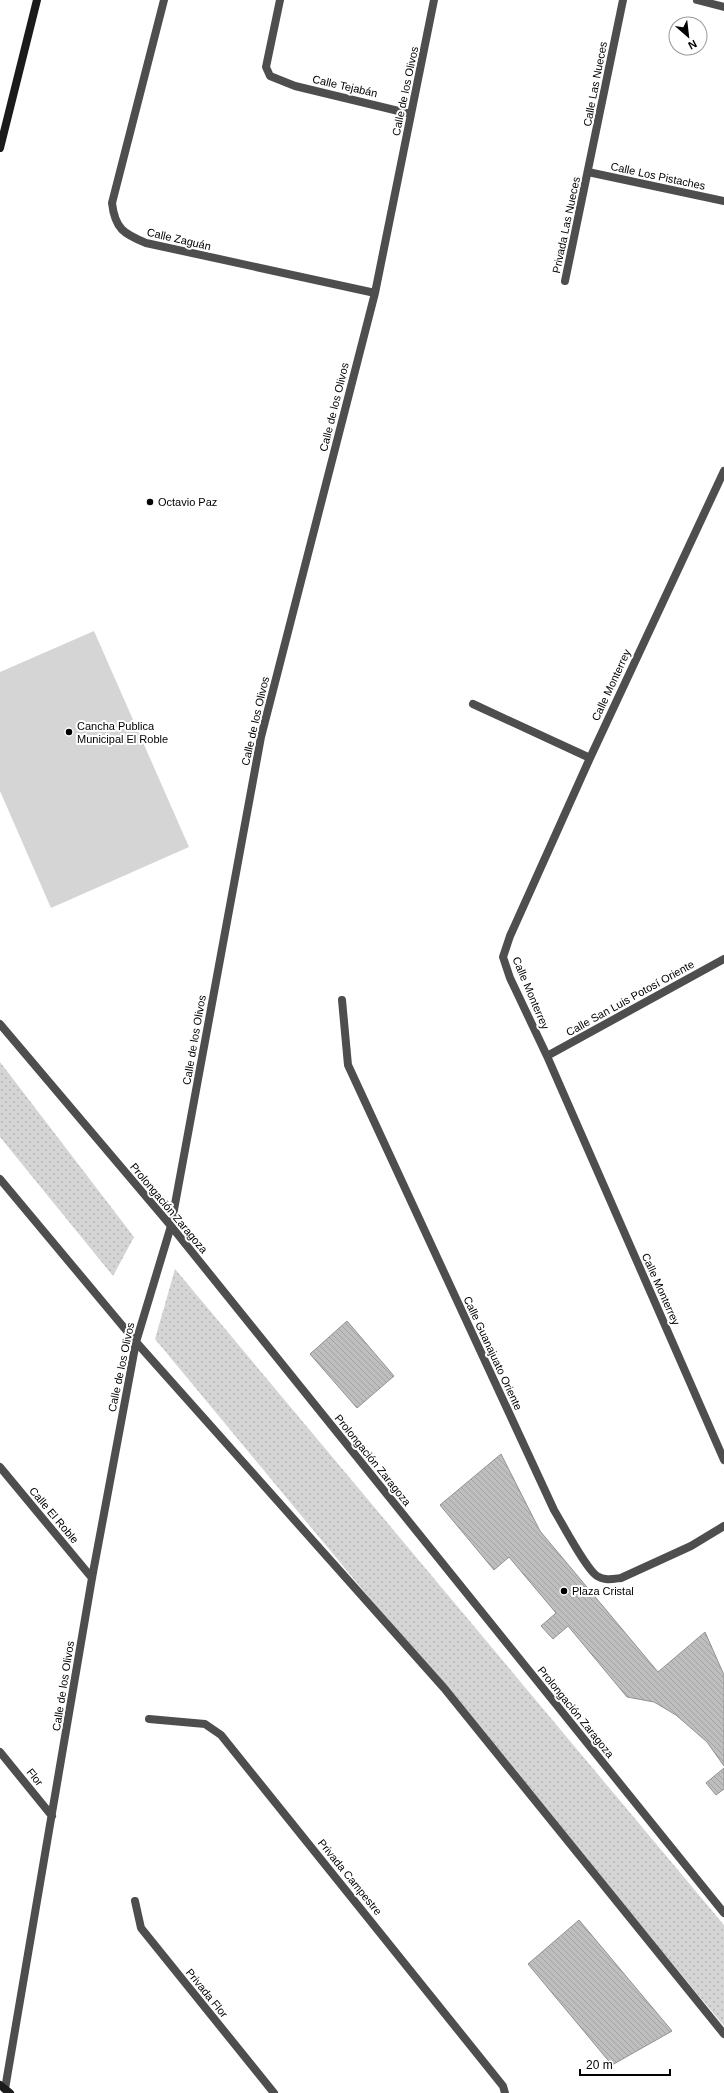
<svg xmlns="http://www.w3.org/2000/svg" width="724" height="2093" viewBox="0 0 724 2093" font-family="Arial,sans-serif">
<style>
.garden{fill:url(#garden-dots)}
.pitch{fill:#d5d5d5}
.building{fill:url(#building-back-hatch);stroke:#929292}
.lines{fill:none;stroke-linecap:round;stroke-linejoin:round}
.minor{stroke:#4e4e4e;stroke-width:8}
.tertiary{stroke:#4e4e4e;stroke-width:8}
.secondary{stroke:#1b1b1b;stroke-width:8}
.poi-dot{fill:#000;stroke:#fff;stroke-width:1.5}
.labels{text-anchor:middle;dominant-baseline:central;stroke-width:4;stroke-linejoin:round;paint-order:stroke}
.street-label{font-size:11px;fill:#000;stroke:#fff}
.poi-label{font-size:11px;fill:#000;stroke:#fff;text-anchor:start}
</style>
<defs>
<pattern id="garden-dots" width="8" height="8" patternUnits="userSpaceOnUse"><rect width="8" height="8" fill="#d5d5d5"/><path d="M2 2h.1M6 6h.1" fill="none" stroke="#b5b5b5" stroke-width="1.8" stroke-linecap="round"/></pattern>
<pattern id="building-back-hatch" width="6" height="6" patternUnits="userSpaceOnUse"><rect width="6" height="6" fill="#bebebe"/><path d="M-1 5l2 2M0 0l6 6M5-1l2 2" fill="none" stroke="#a2a2a2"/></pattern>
</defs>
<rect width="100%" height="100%" fill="#fff"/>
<path class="garden" d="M0 1062 134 1237 113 1276 0 1137Z
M175 1269 724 1925V2026L155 1339Z"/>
<path class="pitch" d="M94 631 189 847 51 908 0 791V672Z"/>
<path class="building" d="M347 1321 394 1376 357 1408 310 1354Z
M501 1454 540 1531 658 1672 705 1632 724 1675V1766L707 1742 676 1715 654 1702 627 1697 568 1626 553 1639 541 1626 556 1613 509 1557 494 1570 440 1505Z
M724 1768V1789L716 1795 706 1783Z
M579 1920 672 2031 612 2065 528 1964Z"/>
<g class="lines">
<path class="minor" d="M164 0 112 203C115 229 124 234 146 243L375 293
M280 0 266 67 270 76 295 86 411 114
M697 0 724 7
M588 172 724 201
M565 281 623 0
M724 471 590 758 510 936 503 957 510 978 547 1056 724 1460
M473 704 590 758
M342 1000 348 1065 554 1510C562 1523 586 1569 597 1576 605 1581 613 1579 621 1578L691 1546 724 1526
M547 1056 724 959
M0 1467 92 1578
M149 1719 205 1724 221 1735 503 2086 505 2093
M0 1752 52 1816
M135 1901 141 1928 274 2093
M5 2089 92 1578 136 1342 171 1226 261 737 375 293 434 0"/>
<path class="tertiary" d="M0 1024 171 1226 724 1913
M0 1179 136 1342 444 1688 724 2034"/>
<path class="secondary" d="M0 148 37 0
M0 2085 10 2093"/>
</g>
<g class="poi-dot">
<circle cx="150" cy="502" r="4"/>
<circle cx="69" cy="732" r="4"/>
<circle cx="564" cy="1591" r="4"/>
</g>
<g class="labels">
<g class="street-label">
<text transform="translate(595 84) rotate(-79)">Calle Las Nueces</text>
<text transform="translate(345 86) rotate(13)">Calle Tejabán</text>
<text transform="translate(405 91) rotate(-78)">Calle de los Olivos</text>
<text transform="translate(658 176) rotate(12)">Calle Los Pistaches</text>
<text transform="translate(566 225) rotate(-78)">Privada Las Nueces</text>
<text transform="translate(179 239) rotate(13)">Calle Zaguán</text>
<text transform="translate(334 407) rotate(-76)">Calle de los Olivos</text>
<text transform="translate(611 685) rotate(-65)">Calle Monterrey</text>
<text transform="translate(255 721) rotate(-77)">Calle de los Olivos</text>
<text transform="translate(531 993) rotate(67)">Calle Monterrey</text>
<text transform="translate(630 998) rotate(-29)">Calle San Luis Potosí Oriente</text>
<text transform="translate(194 1040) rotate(-80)">Calle de los Olivos</text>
<text transform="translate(169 1208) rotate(50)">Prolongación Zaragoza</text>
<text transform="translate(661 1289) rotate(66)">Calle Monterrey</text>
<text transform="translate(493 1353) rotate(65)">Calle Guanajuato Oriente</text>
<text transform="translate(121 1367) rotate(-78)">Calle de los Olivos</text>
<text transform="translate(373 1460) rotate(51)">Prolongación Zaragoza</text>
<text transform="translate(54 1515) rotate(50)">Calle El Roble</text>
<text transform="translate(63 1686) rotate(-81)">Calle de los Olivos</text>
<text transform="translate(576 1712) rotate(51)">Prolongación Zaragoza</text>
<text transform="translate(35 1777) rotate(51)">Flor</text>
<text transform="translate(350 1877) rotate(51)">Privada Campestre</text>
<text transform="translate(207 1993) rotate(51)">Privada Flor</text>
</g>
<g class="poi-label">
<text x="158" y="502">Octavio Paz</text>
<text x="77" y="726">Cancha Publica<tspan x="77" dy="13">Municipal El Roble</tspan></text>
<text x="572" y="1591">Plaza Cristal</text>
</g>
</g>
<g transform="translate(688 36) rotate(152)"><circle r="19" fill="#ffffff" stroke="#999999"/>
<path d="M0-3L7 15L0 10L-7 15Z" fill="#000000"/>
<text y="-6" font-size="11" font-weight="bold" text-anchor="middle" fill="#000000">N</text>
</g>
<path d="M580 2069v6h90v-6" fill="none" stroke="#000000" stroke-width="2"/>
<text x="586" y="2069" font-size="12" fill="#000000" stroke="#ffffff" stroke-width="3" paint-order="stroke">20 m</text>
</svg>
